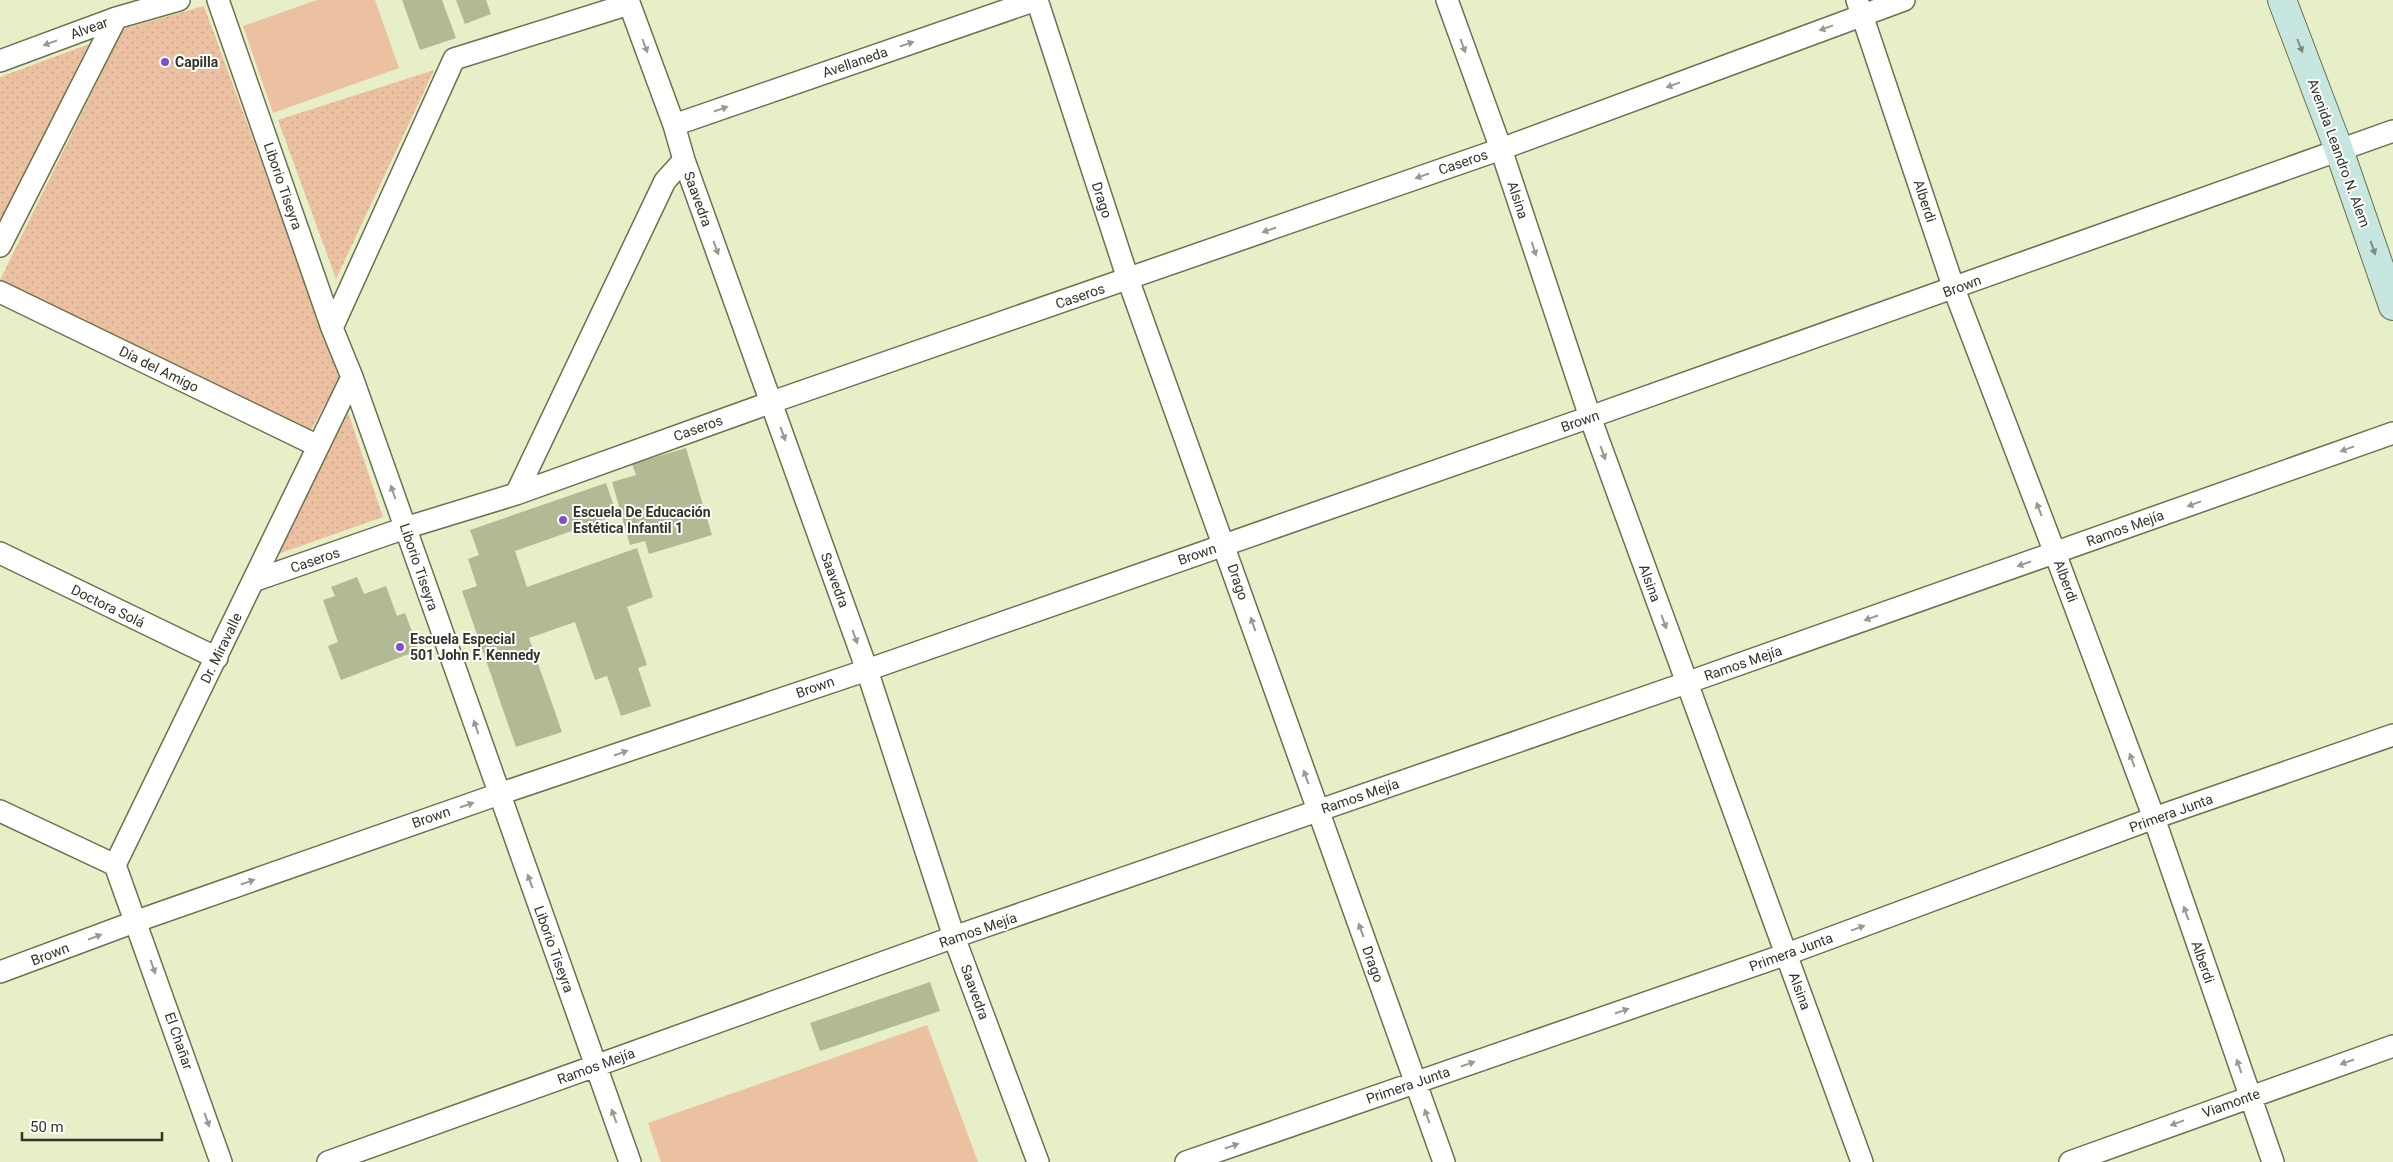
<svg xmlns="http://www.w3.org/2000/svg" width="2393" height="1162" viewBox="0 0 2393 1162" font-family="Roboto,sans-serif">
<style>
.grass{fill:#ecc1a2}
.park{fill:url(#park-dots)}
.building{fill:#b1ba93}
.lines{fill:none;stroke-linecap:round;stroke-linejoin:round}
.minor-casing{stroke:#6a724e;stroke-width:24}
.secondary-casing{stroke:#6a724e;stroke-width:30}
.minor{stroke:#fff;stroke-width:21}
.secondary{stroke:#c8e6e0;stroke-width:28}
.oneway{fill:#989a92}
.oneway2{fill:#7c8e82}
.poi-dot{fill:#8050c9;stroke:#fff;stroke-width:2}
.labels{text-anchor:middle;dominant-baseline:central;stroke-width:4;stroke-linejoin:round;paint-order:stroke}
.street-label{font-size:14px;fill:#313525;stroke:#fff}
.poi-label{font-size:14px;font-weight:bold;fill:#313525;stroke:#fff;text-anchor:start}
</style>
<defs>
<pattern id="park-dots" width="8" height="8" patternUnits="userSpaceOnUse" patternTransform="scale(1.25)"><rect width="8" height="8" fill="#ecc1a2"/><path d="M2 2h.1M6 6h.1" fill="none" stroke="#cba68b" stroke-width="1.8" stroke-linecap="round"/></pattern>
</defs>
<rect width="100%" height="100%" fill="#e6efc7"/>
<path class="grass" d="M317 0H375L399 68 273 113 243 26Z
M927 1025 978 1162H661L648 1123Z"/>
<path class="park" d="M204 6 340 377 311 430 0 280 123 29Z
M89 44 0 223V77Z
M434 70 336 279 278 120Z
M347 409 383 517 278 554Z"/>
<path class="building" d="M402 0H442L456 38 420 50Z
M456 0H486L491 14 465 24Z
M686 448 712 535 649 554 645 541 630 545 612 482 636 475 632 464Z
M606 483 617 515 515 551 527 587 637 548 653 597 627 607 647 665 638 668 651 706 621 716 607 676 595 680 575 622 529 638 562 732 516 747 462 591 477 586 468 559 479 555 470 530Z
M357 577 364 594 386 586 397 616 405 613 419 650 341 680 328 646 338 642 323 600 335 596 331 587Z
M930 982 940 1011 820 1051 810 1023Z"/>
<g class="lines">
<defs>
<path id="minor" d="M218 0 332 328 352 377 630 1162
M628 0 674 125 684 160 867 670 954 937 1038 1162
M1037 0 1128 279 1444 1162
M1447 0 1501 149 1590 417 1862 1162
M1857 0 1954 289 2055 553 2154 818 2273 1162
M0 61 116 18 179 0
M674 125 1036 0
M0 246 116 18
M0 292 318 446
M332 328 454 59 629 4
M516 494 665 181 684 160
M0 553 217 658
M253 581 405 528 516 494 772 402 1501 149 1904 0
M0 811 115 865
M0 972 137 921 499 794 867 670 1590 417 2393 131
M221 1162 115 865 352 377
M328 1162 954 937 1686 683 2393 433
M1186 1162 1787 954 2154 818 2393 735
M2070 1162 2393 1046"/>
<path id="secondary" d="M2282 0 2339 150 2393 306"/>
</defs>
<use href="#minor" class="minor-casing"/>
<use href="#secondary" class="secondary-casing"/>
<use href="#minor" class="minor"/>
<use href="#secondary" class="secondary"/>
</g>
<defs><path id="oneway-solid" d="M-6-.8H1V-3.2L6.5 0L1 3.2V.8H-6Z" transform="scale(1.25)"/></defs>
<g class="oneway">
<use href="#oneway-solid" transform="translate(1826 28) rotate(160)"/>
<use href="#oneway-solid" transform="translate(50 43) rotate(160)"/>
<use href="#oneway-solid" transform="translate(907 44) rotate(-19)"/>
<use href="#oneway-solid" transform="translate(645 46) rotate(69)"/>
<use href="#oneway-solid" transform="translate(1463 46) rotate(70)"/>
<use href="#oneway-solid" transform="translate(1673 85) rotate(160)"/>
<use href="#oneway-solid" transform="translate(721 109) rotate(-19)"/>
<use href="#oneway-solid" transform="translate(1422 176) rotate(161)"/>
<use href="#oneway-solid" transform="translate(1269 230) rotate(161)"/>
<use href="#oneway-solid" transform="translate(716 248) rotate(70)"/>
<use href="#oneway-solid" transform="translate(1534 249) rotate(72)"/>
<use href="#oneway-solid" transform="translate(783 434) rotate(70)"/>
<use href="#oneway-solid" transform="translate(2347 449) rotate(160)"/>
<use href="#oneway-solid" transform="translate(1603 453) rotate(70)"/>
<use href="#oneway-solid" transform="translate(393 492) rotate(-109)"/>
<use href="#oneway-solid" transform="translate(2194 504) rotate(160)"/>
<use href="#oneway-solid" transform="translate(2039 509) rotate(-111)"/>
<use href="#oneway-solid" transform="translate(2024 564) rotate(161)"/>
<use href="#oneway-solid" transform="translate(1871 618) rotate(161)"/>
<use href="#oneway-solid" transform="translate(1664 622) rotate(70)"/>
<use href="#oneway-solid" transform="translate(1253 624) rotate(-109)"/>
<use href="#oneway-solid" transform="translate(855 637) rotate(70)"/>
<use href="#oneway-solid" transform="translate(476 727) rotate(-109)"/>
<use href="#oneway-solid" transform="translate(621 753) rotate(-19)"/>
<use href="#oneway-solid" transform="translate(2132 760) rotate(-110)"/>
<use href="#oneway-solid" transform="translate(1306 777) rotate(-109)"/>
<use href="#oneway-solid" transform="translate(467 805) rotate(-19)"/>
<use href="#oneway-solid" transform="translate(530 881) rotate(-110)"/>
<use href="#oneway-solid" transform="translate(248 882) rotate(-19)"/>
<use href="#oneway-solid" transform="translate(2186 913) rotate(-109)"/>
<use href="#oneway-solid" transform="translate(1858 928) rotate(-20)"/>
<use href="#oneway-solid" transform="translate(1361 930) rotate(-110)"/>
<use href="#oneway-solid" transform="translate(95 937) rotate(-21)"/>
<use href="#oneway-solid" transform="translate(153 967) rotate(71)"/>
<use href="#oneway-solid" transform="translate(1622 1011) rotate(-19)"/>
<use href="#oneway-solid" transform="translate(2347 1062) rotate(161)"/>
<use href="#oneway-solid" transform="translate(1468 1064) rotate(-19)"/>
<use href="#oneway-solid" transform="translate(2239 1066) rotate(-109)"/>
<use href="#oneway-solid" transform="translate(614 1116) rotate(-110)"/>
<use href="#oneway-solid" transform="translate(1427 1116) rotate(-110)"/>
<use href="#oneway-solid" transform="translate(207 1120) rotate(71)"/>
<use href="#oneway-solid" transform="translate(2177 1123) rotate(160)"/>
<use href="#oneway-solid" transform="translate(1232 1146) rotate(-19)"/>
</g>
<g class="oneway2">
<use href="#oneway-solid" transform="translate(2300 46) rotate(69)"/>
<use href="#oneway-solid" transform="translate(2373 248) rotate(71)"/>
</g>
<g class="poi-dot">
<circle cx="165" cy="62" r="5"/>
<circle cx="563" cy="520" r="5"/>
<circle cx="400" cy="647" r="5"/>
</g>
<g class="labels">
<g class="street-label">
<text transform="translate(89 28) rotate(-20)">Alvear</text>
<text transform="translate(855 62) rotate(-19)">Avellaneda</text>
<text transform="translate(2339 153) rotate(70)">Avenida Leandro N. Alem</text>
<text transform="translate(1463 162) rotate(-19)">Caseros</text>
<text transform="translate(283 186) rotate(71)">Liborio Tiseyra</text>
<text transform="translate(698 199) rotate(70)">Saavedra</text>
<text transform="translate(1102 200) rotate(72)">Drago</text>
<text transform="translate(1518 200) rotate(72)">Alsina</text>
<text transform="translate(1925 201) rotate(72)">Alberdi</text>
<text transform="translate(1962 286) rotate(-20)">Brown</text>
<text transform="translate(1080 296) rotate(-19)">Caseros</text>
<text transform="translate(159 369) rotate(26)">Día del Amigo</text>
<text transform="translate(1580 421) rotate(-19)">Brown</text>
<text transform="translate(698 428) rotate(-20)">Caseros</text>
<text transform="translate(2125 528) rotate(-20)">Ramos Mejía</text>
<text transform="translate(1197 554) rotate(-19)">Brown</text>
<text transform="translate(315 560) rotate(-19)">Caseros</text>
<text transform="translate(419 567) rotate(71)">Liborio Tiseyra</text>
<text transform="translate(835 580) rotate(70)">Saavedra</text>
<text transform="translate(2066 581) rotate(70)">Alberdi</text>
<text transform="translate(1238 582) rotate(71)">Drago</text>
<text transform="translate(1650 583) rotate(70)">Alsina</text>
<text transform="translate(108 606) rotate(26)">Doctora Solá</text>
<text transform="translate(221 648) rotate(-64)">Dr. Miravalle</text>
<text transform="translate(1743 663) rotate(-19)">Ramos Mejía</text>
<text transform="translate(815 687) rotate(-19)">Brown</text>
<text transform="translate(1360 796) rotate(-19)">Ramos Mejía</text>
<text transform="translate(2171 813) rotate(-20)">Primera Junta</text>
<text transform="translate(431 817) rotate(-19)">Brown</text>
<text transform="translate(978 930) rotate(-19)">Ramos Mejía</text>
<text transform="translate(554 949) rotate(70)">Liborio Tiseyra</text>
<text transform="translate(1791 952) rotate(-20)">Primera Junta</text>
<text transform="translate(50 954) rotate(-21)">Brown</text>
<text transform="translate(2203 962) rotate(71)">Alberdi</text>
<text transform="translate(1373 964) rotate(70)">Drago</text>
<text transform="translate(1800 991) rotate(70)">Alsina</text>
<text transform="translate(975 992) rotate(70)">Saavedra</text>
<text transform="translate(179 1041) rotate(71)">El Chañar</text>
<text transform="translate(596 1066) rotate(-20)">Ramos Mejía</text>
<text transform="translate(1408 1085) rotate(-19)">Primera Junta</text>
<text transform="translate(2231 1103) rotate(-20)">Viamonte</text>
</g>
<g class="poi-label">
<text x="175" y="62">Capilla</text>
<text x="573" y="512">Escuela De Educación<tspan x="573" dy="16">Estética Infantil 1</tspan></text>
<text x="410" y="639">Escuela Especial<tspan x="410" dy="16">501 John F. Kennedy</tspan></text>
</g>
</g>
<path d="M22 1132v8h140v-8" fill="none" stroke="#313525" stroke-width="2.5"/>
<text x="30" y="1132" font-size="15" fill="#313525" stroke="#ffffff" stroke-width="4" paint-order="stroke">50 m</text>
</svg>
